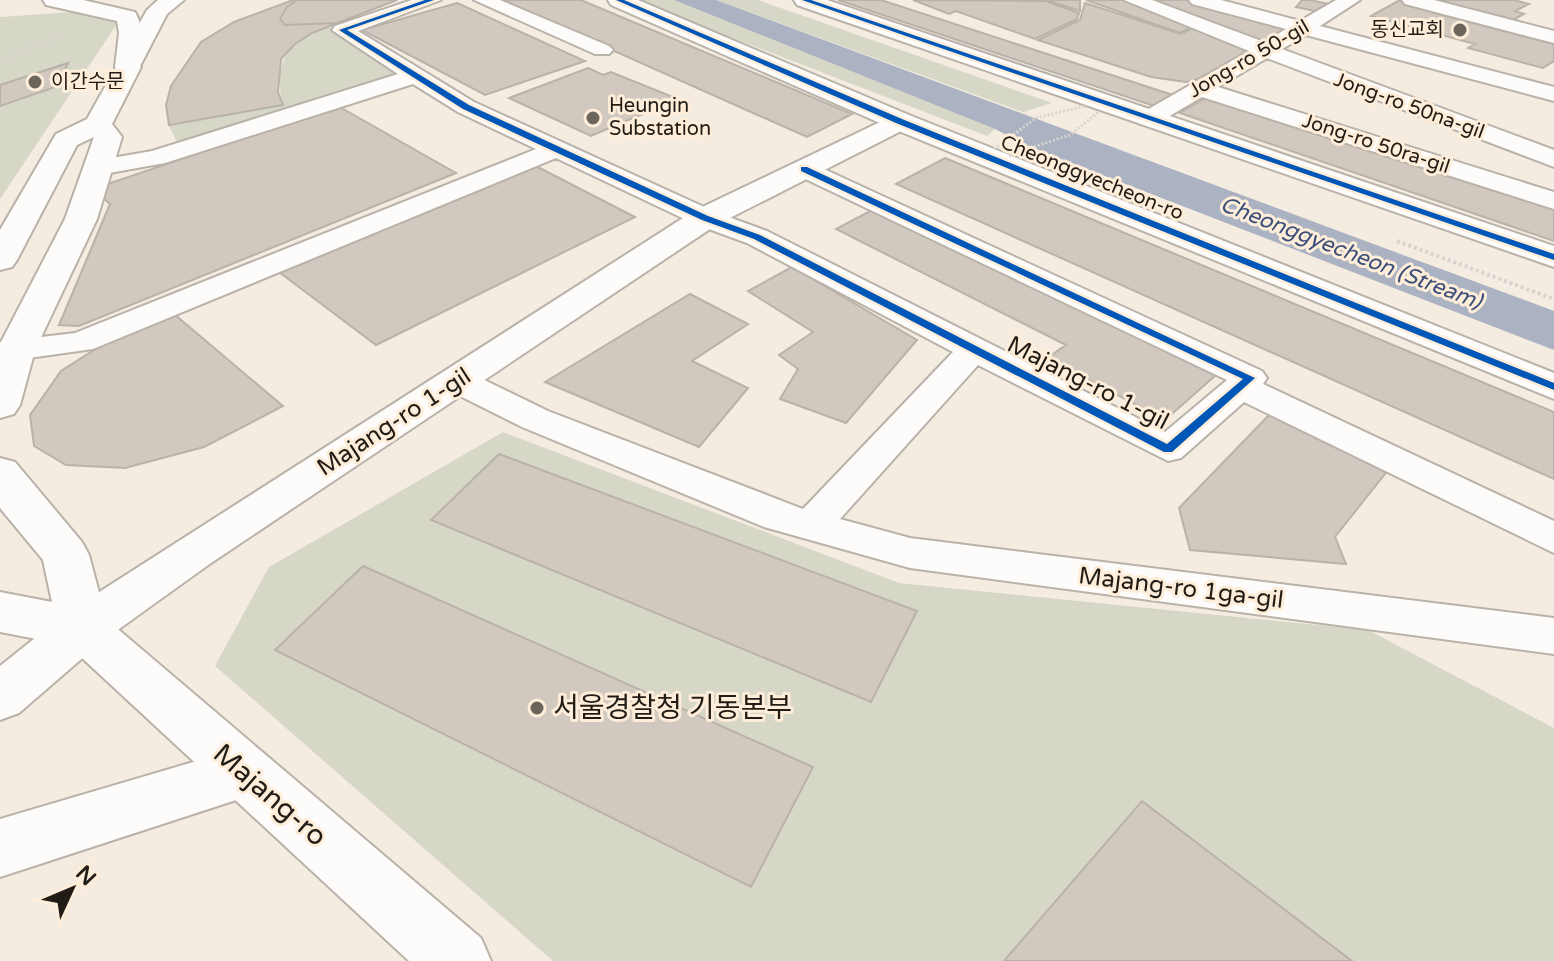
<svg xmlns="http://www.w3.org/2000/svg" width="1554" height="961" viewBox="0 0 1554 961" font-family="'Varela Round','Noto Sans KR',sans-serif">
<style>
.green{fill:#d7d7c7}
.water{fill:#abb2c2}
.building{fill:#d1c9bf;stroke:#b9b2a9;stroke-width:2}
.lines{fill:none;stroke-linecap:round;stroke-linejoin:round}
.minor-casing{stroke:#b8b2a9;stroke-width:4}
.tertiary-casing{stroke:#b8b2a9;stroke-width:4}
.secondary-casing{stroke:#b8b2a9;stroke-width:4}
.primary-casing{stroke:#b8b2a9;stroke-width:4}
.path-far1{stroke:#d6d3d0;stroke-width:3;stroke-dasharray:2 2;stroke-linecap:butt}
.path{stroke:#d6d3d0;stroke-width:4;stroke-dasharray:3 3;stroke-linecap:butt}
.minor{fill:#fefcfa;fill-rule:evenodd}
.tertiary{fill:#fefcfa;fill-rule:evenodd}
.secondary{fill:#fefcfa;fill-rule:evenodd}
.primary{fill:#fefcfa;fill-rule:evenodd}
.path-bridge-far1{stroke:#d6d3d0;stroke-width:3;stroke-dasharray:2 2;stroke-linecap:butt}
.path-bridge{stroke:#d6d3d0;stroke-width:4;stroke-dasharray:3 3;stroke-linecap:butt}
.cycleway-casing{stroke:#fdedd9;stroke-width:5}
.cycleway{fill:#0057b8;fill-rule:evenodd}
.poi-dot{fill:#6b655c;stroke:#fdedd9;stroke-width:3}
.labels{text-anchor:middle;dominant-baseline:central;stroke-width:6;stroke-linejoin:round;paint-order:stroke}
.far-poi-label{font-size:20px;fill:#211c15;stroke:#fdedd9;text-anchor:start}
.far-street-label{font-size:20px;fill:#211c15;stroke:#fdedd9}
.far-water-label{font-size:22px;font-style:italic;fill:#3c4f7a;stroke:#fdedd9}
.street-label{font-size:24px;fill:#211c15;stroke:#fdedd9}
.near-poi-label{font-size:28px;fill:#211c15;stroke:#fdedd9;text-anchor:start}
.near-street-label{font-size:28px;fill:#211c15;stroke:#fdedd9}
</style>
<rect width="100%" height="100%" fill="#f5ece1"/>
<path class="green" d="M634 0H674L995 129 987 136Z
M716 0H758L1052 103 1023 112Z
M72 12H95L116 20 117 24 0 199V17Z
M328 27 399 70 395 78 178 144 169 126 283 105C272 61 288 43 328 27Z
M503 432 899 583 1368 630 1554 728V961H553L215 666 269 567Z"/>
<path class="water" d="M674 0H716L1554 311V350L1030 147 995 129Z"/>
<path class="building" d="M293 0H397L312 33 295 44 281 59 278 92 283 105 169 125 166 105 171 86 201 42 234 22Z
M297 0H397L337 23 285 25 280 19 287 7Z
M500 0H581L852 114 807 137Z
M838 0H881L1173 95 1154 106Z
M913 0 1046 1 1079 13 1077 19 1035 39 956 11 949 14Z
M1046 0H1080V11Z
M1086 0H1126L1193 26 1180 33Z
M1140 0H1187L1276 24 1285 34 1262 46Z
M1302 0H1310L1328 4 1315 11 1296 7Z
M1400 0 1441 9 1434 13 1554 44V61L1543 68 1468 48 1475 44 1371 16Z
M1418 0H1514L1529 4 1515 11 1524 14 1513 20 1497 16 1490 19Z
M457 3 585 61 485 95 362 30Z
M1085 3 1181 34 1195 27 1256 49 1198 79 1186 82 1151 77 1038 40 1080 20Z
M68 63 58 86 0 106V85Z
M588 68 603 75 611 72 678 99 591 136 509 98Z
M1212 94 1554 206V241L1180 113Z
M338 106 456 173 79 326 59 325 110 204 93 189Z
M945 158 1554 412V479L896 184Z
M532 164 635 217 376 345 279 272Z
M872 210 1216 375 1165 420 1047 358 1066 345 836 229Z
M792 267 917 340 846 423 780 399 798 369 779 355 813 332 748 291Z
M690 294 748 324 692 361 748 388 699 447 545 382Z
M174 314 283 406 204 447 125 468 66 465 34 446 30 415 61 371 102 345Z
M1270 414 1388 470 1335 537 1346 564 1190 550 1179 508Z
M499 454 917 611 871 702 431 520Z
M363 566 813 767 751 887 275 650Z
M1142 801 1352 961H1004Z"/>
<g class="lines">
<defs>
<path id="minor" d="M412 0H441L358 31 474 102 715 212 767 231 1165 432 1227 380 795 174 791 169 795 164H813L1262 371 1267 378 1263 384 1554 521V553L1244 402 1181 458 1168 461 978 365 840 519 910 538 1554 618V654L910 568 764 527 522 427 446 389 441 381 446 373 458 370 470 373 548 411 803 509 953 352 747 243 695 224 556 158 93 349 0 362V342L75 333 536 149 458 112 413 84 165 163 98 175 85 167 89 162 152 151 398 74 332 30 335 26Z
M474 0H500L609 46 613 50 609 54H595Z
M1124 0H1152L1264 42 1286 29 1192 4 1189 0H1221L1300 21 1336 0H1360L1320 26 1554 87V101L1306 35 1282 49 1554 150V167L1267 58 1218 87 1554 192V209L1202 97 1156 124H1140L1136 119 1140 114 1249 51Z
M1402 0H1434L1554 31V43L1405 4Z"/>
<path id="tertiary" d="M128 59 141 67 112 124 122 137 97 219 35 350 20 405 14 414 0 418V344L65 219 94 137 77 145 17 260 12 267 0 270V230L56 134 87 119 119 62Z
M0 458 15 462 82 542 89 555 106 619 481 938 491 961H409L68 645 0 632V592L52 602 43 560 0 508Z"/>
<path id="secondary" d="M43 0H83L135 12C144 27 147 57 137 72L128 75 115 67 119 33 117 21 46 5Z
M899 113 909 115 913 121 909 127 716 225 211 563 101 642 19 713 0 720V666L65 614 694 211Z
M244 747 264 755 273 773 264 791 0 877V819Z"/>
<path id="primary" d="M158 0H184L167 14 137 72H119L115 67 147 10Z
M608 0H638L909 115 1554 373V399L889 127 611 5Z
M794 0H827L1554 246V267L797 5Z"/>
</defs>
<use href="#minor" class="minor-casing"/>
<use href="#tertiary" class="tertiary-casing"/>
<use href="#secondary" class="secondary-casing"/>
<use href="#primary" class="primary-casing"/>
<path class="path-far1" d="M731 0 775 16
M0 62 65 33"/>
<path class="path" d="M1397 241 1554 299"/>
<use href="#minor" class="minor"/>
<use href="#tertiary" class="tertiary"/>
<use href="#secondary" class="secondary"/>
<use href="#primary" class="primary"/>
<path class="path-bridge-far1" d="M994 149 1036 118 1086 106
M1015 153 1070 135 1100 111"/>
<path class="path-bridge" d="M1009 155 1023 151"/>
<defs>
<path id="cycleway" d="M425 0H434L347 30 469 105 708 216 760 235 1167 444 1243 379 801 171V167H807L1255 378 1172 452H1164L754 239 702 220 463 109 339 30Z
M616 0H624L902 119 1554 383V390L896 123Z
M802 0H811L1554 254V260Z"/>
</defs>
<use href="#cycleway" class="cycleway-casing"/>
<use href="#cycleway" class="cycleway"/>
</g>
<g class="poi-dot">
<circle cx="1460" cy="30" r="8"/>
<circle cx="35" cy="82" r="8"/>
<circle cx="593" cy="118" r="8"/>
<circle cx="537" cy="708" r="8"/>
</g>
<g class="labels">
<g class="far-poi-label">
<text x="1444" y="30" text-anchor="end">동신교회</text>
<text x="51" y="82">이간수문</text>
<text x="609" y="106">Heungin<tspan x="609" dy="23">Substation</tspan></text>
</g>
<g class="far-street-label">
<text transform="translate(1249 59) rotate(-30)">Jong-ro 50-gil</text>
<text transform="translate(1409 106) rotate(20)">Jong-ro 50na-gil</text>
<text transform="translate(1376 144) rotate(18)">Jong-ro 50ra-gil</text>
<text transform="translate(1092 178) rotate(22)">Cheonggyecheon-ro</text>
</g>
<g class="far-water-label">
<text transform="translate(1351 253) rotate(21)">Cheonggyecheon (Stream)</text>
</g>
<g class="street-label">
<text transform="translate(1088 383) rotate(27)">Majang-ro 1-gil</text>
<text transform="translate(394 422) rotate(-33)">Majang-ro 1-gil</text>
<text transform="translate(1181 588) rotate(7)">Majang-ro 1ga-gil</text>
</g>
<g class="near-poi-label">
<text x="553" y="708">서울경찰청 기동본부</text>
</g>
<g class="near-street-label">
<text transform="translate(270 795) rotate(41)">Majang-ro</text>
</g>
</g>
<g transform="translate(72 889) rotate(46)" stroke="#fdedd9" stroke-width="6" paint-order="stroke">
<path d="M0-6L14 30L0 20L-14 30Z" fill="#211c15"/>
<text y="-12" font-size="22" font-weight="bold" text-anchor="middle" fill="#211c15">N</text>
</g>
</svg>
